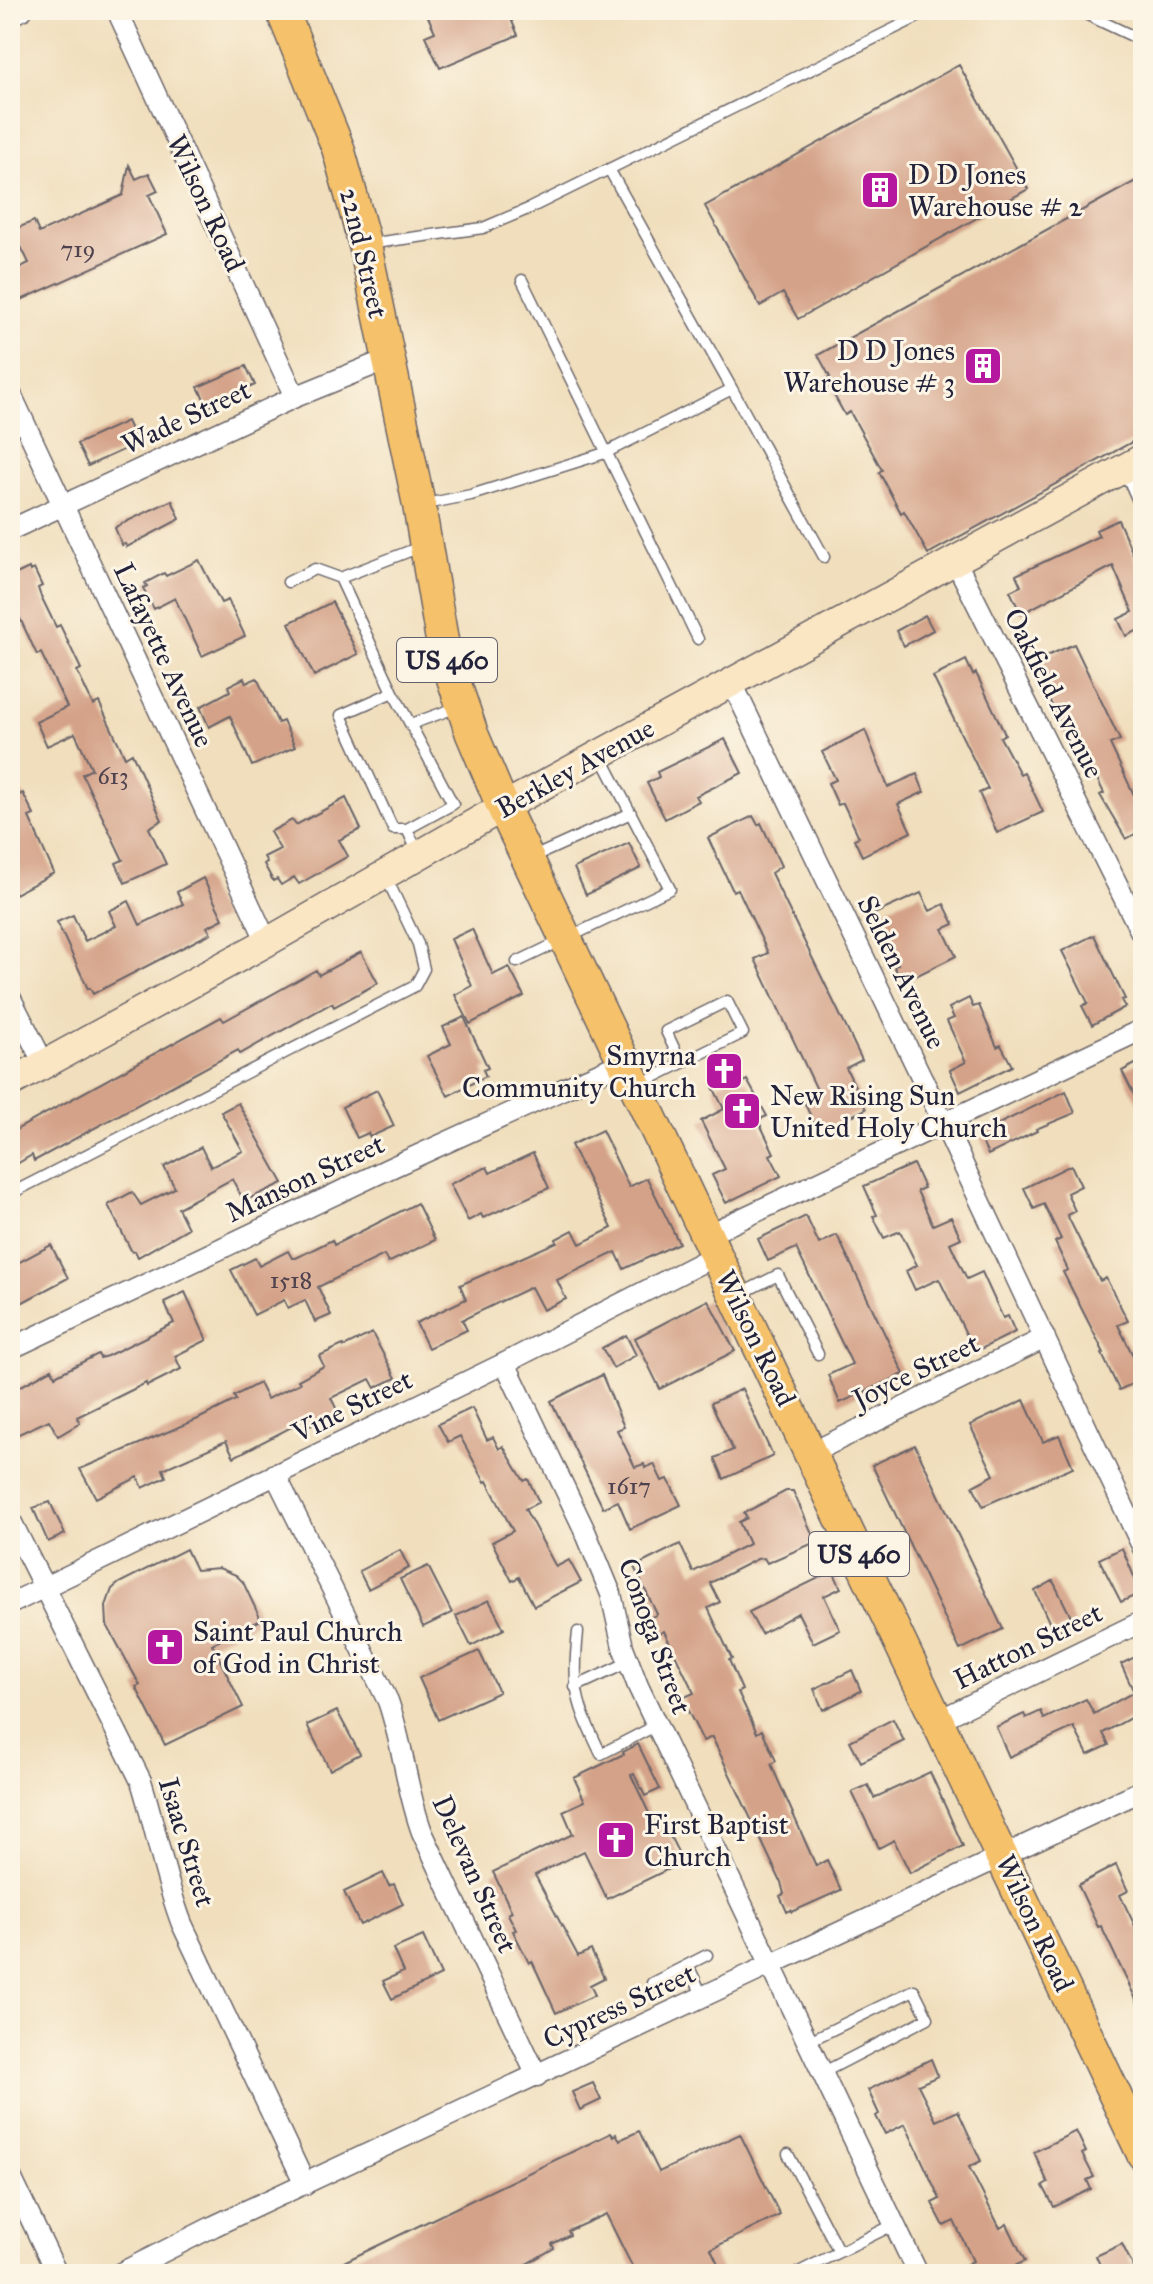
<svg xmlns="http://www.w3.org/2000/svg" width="1153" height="2284" viewBox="0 0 1153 2284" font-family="'IM FELL Great Primer',serif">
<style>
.building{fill:#d4a288}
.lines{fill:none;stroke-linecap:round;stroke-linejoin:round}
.lane-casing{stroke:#6a6468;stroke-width:13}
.street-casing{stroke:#6a6468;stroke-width:23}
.secondary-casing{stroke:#6a6468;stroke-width:31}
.primary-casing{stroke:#6a6468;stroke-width:35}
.lane{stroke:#fff;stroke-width:10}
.street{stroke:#fff;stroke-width:20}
.secondary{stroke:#fbe6c4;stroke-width:28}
.primary{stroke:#f5c16b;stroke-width:32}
.labels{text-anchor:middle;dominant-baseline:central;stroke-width:6;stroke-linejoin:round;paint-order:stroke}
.number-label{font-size:24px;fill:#4e424e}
.shield{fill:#fcf5e5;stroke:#63616e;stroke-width:2}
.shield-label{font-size:26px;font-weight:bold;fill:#22223b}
.poi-label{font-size:28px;fill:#22223b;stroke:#fcf5e5;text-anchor:start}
.street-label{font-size:28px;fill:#22223b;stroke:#fcf5e5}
</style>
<rect width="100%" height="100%" fill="#fcf5e5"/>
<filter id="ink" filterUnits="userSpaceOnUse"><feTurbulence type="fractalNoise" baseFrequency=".0125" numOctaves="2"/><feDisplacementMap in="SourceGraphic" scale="16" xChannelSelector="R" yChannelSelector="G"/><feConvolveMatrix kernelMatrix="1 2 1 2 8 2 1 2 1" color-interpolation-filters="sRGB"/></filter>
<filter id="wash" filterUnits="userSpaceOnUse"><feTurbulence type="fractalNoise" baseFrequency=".006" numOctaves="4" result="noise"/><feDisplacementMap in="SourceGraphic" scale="32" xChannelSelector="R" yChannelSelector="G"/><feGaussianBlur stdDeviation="1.8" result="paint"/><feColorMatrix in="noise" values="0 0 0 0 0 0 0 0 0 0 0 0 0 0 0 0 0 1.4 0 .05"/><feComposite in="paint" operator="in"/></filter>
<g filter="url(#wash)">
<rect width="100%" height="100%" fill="#f0debc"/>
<g id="blocks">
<path class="building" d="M425 10H507L518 35 440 68 425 36 435 32Z
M959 65 1028 189 798 319 783 293 760 306 705 206Z
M129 165 136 179 149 173 158 191 149 195 167 234 19 301 10 280V272L29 263 13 230 34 221 39 233 123 195Z
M1143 177V436L928 554 904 511 901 513 879 472 882 470 850 412 845 415 825 379 830 377 818 355Z
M246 366 255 385 208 407 198 387Z
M127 421 135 439 132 440 134 445 88 466 77 444Z
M172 500 180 519 127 547 125 544 122 545 115 528 117 526Z
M1118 520 1143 576V633L1141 629 1126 636 1118 619 1133 612 1113 566 1021 614 1010 591 1021 586 1016 575 1099 536 1096 530Z
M199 560 221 603 228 600 245 636 202 656 175 598 154 609 143 588 147 586 145 583 164 573 166 576Z
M29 568 30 571 34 569 42 586 38 588 40 594 56 627 60 625 81 669 77 671 93 705 99 702 125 757 132 753 162 820 149 828 166 864 125 883 116 863 123 860 82 774 92 769 75 733 47 746 36 722 67 707 41 653 37 655 10 597V577Z
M332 602 358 654 314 676 289 623Z
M925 615 933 630 904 646 896 631Z
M1074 644 1120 740 1110 744 1143 814V830L1126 839 1100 795 1104 793 1085 754 1075 759 1033 662Z
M966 660 973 675 976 673 1005 734 1000 737 1020 774 1024 772 1043 812 997 833 979 793 988 789 933 677Z
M244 678 246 683 257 678 278 723 283 721 295 747 252 766 230 716 209 727 200 707 230 691 228 686Z
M865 730 888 787 917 774 924 792 898 804 911 832 862 856 854 839 859 837 843 803 838 805 828 783 836 780 822 752Z
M725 739 742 773 696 796 699 801 665 819 647 783 659 777 657 772Z
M10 775 19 795 23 793 34 815 29 817 54 873 15 894 10 884Z
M346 798 361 829 339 840 348 856 299 884 294 877 281 885 277 879 273 881 264 864 267 862 264 857 280 849 270 832 292 820 296 825Z
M753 816 758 825 761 823 781 866 771 873 862 1060 846 1068 866 1109 818 1132 804 1102 819 1094 755 959 768 953 738 889 733 891 708 838Z
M629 843 641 868 586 895 574 868Z
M203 878 223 919 207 927 211 933 93 994 90 988 88 989 57 922 73 915 85 941 116 926 109 911 129 901 140 925 183 904 177 892Z
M921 893 930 911 944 904 954 924 943 929 956 956 902 983 894 966 898 964 874 914Z
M472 929 493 975 509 967 524 996 470 1024 455 995 472 986 451 939Z
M1094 935 1125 999 1121 1000 1125 1007 1092 1025 1082 1006 1088 1003 1062 951Z
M361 952 378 983 334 1007 332 1003 240 1054 238 1050 34 1161 32 1155 10 1168V1133L221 1017 224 1021 316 970 319 975Z
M969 998 973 1007 979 1005 997 1047 1001 1045 1012 1066 960 1092 950 1070 966 1062 947 1021 954 1018 949 1008Z
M464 1017 488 1068 483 1070 486 1076 448 1096 427 1056 451 1044 443 1027Z
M1143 1060V1113L1122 1071Z
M739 1073 744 1082 747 1080 767 1116 758 1120 774 1153 770 1155 781 1176 726 1203 712 1175 725 1169 701 1121 724 1109 713 1087Z
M377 1090 394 1126 370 1137 368 1133 357 1138 342 1107Z
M1066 1091 1075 1113 1036 1129 1037 1131 988 1155 978 1134Z
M238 1103 283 1183 244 1201 232 1179 178 1208 188 1228 138 1257 135 1251 132 1252 108 1205 132 1192 141 1205 175 1188 164 1167 201 1147 211 1167 243 1151 221 1112Z
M602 1130 629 1187 647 1178 679 1243 624 1269 616 1252 557 1280 566 1299 543 1310 531 1287 462 1320 467 1330 428 1348 416 1323 466 1299 460 1285 557 1242 556 1239 573 1230 580 1244 612 1228 571 1145Z
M533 1153 549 1188 483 1218 481 1214 468 1221 450 1184 487 1167 490 1173Z
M913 1164 924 1188 917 1191 933 1225 951 1217 961 1238 950 1243 967 1279 982 1272 1003 1318 1008 1316 1015 1332 975 1352 939 1279 915 1290 906 1271 917 1265 900 1231 884 1238 873 1216 877 1215 864 1186Z
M1071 1165 1081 1186 1067 1193 1075 1211 1067 1215 1100 1281 1106 1278 1128 1321 1118 1325 1143 1376V1379L1119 1390 1102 1354 1104 1353 1063 1272 1068 1270 1055 1242 1061 1239 1044 1204 1034 1209 1024 1188Z
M417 1203 435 1240 388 1263 384 1255 318 1287 331 1315 315 1322 305 1300 288 1308 284 1300 254 1315 231 1270 255 1258 259 1266 288 1251 292 1258H296L332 1240 334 1245Z
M806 1216 819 1244 837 1235 904 1374 840 1403 828 1375 852 1364 796 1248 768 1261 758 1239Z
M51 1245 68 1278 10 1309V1267Z
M185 1292 207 1340 175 1356 181 1369 147 1386 146 1383 77 1417 80 1423 58 1436 49 1420 10 1438V1392L52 1369 55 1376 98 1354 100 1358 107 1356 174 1323 164 1302Z
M708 1300 735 1351 660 1389 635 1338Z
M372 1333 396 1378 375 1388 370 1379 331 1398 339 1414 302 1429 299 1423 234 1457 226 1441 163 1469 166 1477 143 1488 138 1477 96 1498 80 1469 198 1419 236 1400 234 1396 259 1383 267 1399 300 1383 298 1380 324 1366 319 1356 343 1345 344 1347Z
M626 1335 636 1355 613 1368 602 1348Z
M602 1375 624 1427 617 1430 635 1467 644 1464 645 1468 654 1464 662 1481 668 1479 681 1505 630 1529 618 1501 603 1508 551 1401Z
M742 1389 773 1456 724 1479 715 1458 733 1450 711 1403Z
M1024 1400 1043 1442 1059 1435 1073 1467 983 1506 973 1486 994 1475 970 1425Z
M472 1408 487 1440 493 1437 499 1449 503 1446 524 1481 528 1479 539 1502 525 1509 556 1567 569 1560 581 1582 534 1606 519 1577 512 1581 492 1542 513 1531 487 1481 485 1482 460 1436 448 1442 438 1424Z
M915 1445 1003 1629 960 1650 872 1465Z
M786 1491H793L816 1542 767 1563 764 1558 757 1559 710 1583 720 1602 708 1608 732 1659 729 1660 742 1690 738 1692 757 1733 762 1730 776 1761 771 1764 816 1866 827 1860 841 1890 792 1912 791 1910 787 1912 780 1896 784 1894 781 1882 712 1737 703 1741 687 1709 682 1698 694 1693 664 1631 656 1635 648 1619 657 1614 634 1567 680 1544 693 1572 749 1544 739 1522 747 1518 744 1513Z
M50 1502 65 1534 48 1542 33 1508Z
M1122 1548 1141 1593 1121 1602 1099 1559Z
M186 1549 196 1570 219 1568 236 1575 243 1582 261 1620 212 1644 243 1707 165 1745 136 1687 140 1685 107 1625 106 1606 112 1589 119 1583Z
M400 1550 409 1568 368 1589 359 1571Z
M428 1566 452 1613 423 1627 400 1579Z
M833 1571 841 1588 824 1596 840 1630 813 1643 798 1613 761 1634 749 1612Z
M1053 1581 1074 1623 1054 1633 1035 1591Z
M489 1600 504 1629 471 1646 456 1616Z
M479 1651 499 1692 438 1720 419 1678Z
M1137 1656 1143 1667V1711L1103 1733 1109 1745 1088 1755 1074 1727 1009 1757 996 1727 1024 1714 1026 1718 1041 1711 1044 1719 1086 1699 1094 1714 1134 1692 1121 1664Z
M852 1670 861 1691 823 1710 814 1689Z
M337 1711 360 1754 330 1770 307 1725Z
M893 1719 904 1741 861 1762 850 1741Z
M638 1744 660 1789 645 1796 634 1774 631 1775 656 1828 664 1824 683 1862 607 1899 584 1851 535 1875 578 1956 591 1950 604 1978 590 1985 595 1995 556 2013 532 1961 529 1963 513 1931 516 1930 508 1914 512 1912 493 1872 573 1834 563 1811 585 1801 574 1778 624 1754 623 1752Z
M930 1772 963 1846 910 1873 894 1840 879 1848 852 1792 868 1785 874 1798Z
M1116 1865 1128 1891 1120 1895 1136 1928 1143 1925V2014L1101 1926 1098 1927 1078 1885Z
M383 1873 389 1886 394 1884 403 1904 360 1925 344 1892Z
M423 1936 441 1975 392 1999 383 1981 403 1972 393 1949Z
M931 2059 938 2076 918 2085 936 2121 958 2111 981 2161 969 2167 1000 2228 1007 2224 1025 2261 999 2274H948L973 2261 954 2221 944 2226 932 2203 940 2199 905 2124 885 2134 876 2116 879 2114 868 2090Z
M593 2083 601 2100 580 2110 572 2092Z
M639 2131 659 2172 740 2134 780 2215 711 2249 723 2274H636L606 2214 568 2231 570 2235 552 2244 554 2248 509 2274H319L611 2133 613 2136 616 2134 620 2140Z
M1076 2131 1086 2152 1082 2154 1094 2177 1087 2180 1091 2189 1054 2207 1043 2186 1048 2183 1034 2152Z
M1122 2244 1137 2274H1104L1096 2256Z"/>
</g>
</g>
<g filter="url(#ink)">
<use href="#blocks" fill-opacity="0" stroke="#6a6468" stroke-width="2"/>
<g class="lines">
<defs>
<path id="lane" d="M1077 10 1143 41
M367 244 483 228 528 209 932 10
M522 280 698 639
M732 389 824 557
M421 505 471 495 605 453 732 389 609 169
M288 582 315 569 340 578
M393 692 341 715 393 829H407
M411 724 458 707
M419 855 407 829 453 804 393 692 340 578 420 547
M531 858 631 813
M517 962 670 889 601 756
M638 1085 743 1033 727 1001 666 1031 681 1063
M10 1194 415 986 424 969 418 944 386 877
M738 1295 778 1275 818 1354
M578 1632C572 1690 576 1702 601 1754L657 1725
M575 1687 629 1662
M688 1965 703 1997
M652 1983 707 1955
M807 2042 914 1990 928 2018 822 2073
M788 2154 839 2252
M795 2274 895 2224"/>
<path id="street" d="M117 10 295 397
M10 16 22 10
M10 392 267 942
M1128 466 1143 500
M10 530 295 397 388 359
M956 562 1143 936
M732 683 944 1124 1143 1548
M10 997 44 1064
M707 1235 1143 1029
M10 1349 388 1169 625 1061
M505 1363 585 1531 611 1594 623 1647 638 1686 918 2274
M811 1453 1045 1338
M275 1474 388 1701C403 1744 406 1789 422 1832L537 2076
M10 1519 141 1781C156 1828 164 1878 182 1924L305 2184
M10 1604 505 1363 716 1255
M937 1721 1143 1621
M10 2175 57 2274
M119 2274 214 2226 1143 1790"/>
<path id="secondary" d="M10 1083 267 942 503 807 1143 458"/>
<path id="primary" d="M282 10 338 148 365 245 419 505 444 652 472 734 503 807 1143 2154"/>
</defs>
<use href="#lane" class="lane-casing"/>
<use href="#street" class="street-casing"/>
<use href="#secondary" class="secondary-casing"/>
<use href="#primary" class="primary-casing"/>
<use href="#lane" class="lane"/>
<use href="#street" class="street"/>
<use href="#secondary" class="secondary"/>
<use href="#primary" class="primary"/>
</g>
</g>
<defs>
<symbol id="building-square" viewBox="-11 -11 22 22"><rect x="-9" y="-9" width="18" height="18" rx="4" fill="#b5179e" stroke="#fcf5e5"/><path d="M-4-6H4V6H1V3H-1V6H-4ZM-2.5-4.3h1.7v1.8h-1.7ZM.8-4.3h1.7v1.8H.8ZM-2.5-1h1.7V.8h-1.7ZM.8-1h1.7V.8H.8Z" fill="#fff"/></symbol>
<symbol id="church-square" viewBox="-11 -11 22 22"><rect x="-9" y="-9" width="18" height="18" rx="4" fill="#b5179e" stroke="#fcf5e5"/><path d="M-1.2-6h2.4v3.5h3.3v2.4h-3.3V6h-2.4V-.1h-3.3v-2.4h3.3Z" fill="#fff"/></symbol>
</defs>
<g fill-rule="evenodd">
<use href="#building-square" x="858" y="168" width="44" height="44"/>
<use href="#building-square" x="961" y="344" width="44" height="44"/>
<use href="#church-square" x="702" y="1049" width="44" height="44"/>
<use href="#church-square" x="720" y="1089" width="44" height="44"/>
<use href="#church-square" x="143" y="1625" width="44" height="44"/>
<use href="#church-square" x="594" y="1818" width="44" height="44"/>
</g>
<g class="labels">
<g class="number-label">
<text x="78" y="249">719</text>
<text x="113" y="776">613</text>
<text x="291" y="1280">1518</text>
<text x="629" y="1486">1617</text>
</g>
<g class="shield">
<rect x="397" y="638" width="100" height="44" rx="6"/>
<rect x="809" y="1532" width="100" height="44" rx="6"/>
</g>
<g class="shield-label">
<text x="447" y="660">US 460</text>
<text x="859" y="1554">US 460</text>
</g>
<g class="poi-label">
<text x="908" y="174">D D Jones<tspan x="908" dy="32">Warehouse # 2</tspan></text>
<text x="955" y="350" text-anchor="end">D D Jones<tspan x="955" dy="32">Warehouse # 3</tspan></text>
<text x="696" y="1055" text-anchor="end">Smyrna<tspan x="696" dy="32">Community Church</tspan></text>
<text x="770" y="1095">New Rising Sun<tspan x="770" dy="32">United Holy Church</tspan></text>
<text x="193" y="1631">Saint Paul Church<tspan x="193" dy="32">of God in Christ</tspan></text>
<text x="644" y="1824">First Baptist<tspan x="644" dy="32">Church</tspan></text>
</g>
<g class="street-label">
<text transform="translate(206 203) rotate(65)">Wilson Road</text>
<text transform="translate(364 253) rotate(77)">22nd Street</text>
<text transform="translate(186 417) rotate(-25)">Wade Street</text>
<text transform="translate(164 655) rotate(65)">Lafayette Avenue</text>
<text transform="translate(1054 693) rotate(63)">Oakfield Avenue</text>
<text transform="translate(575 768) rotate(-29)">Berkley Avenue</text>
<text transform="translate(902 972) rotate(64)">Selden Avenue</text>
<text transform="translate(305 1178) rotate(-25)">Manson Street</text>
<text transform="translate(756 1338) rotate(64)">Wilson Road</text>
<text transform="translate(916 1371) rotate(-26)">Joyce Street</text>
<text transform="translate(352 1406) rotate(-26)">Vine Street</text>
<text transform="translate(655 1636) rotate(70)">Conoga Street</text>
<text transform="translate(1028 1646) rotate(-26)">Hatton Street</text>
<text transform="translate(187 1842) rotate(73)">Isaac Street</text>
<text transform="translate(475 1874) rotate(66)">Delevan Street</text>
<text transform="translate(1035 1923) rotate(65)">Wilson Road</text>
<text transform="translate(619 2006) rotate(-25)">Cypress Street</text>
</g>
</g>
<rect width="1153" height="2284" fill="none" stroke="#fcf5e5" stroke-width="40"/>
</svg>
